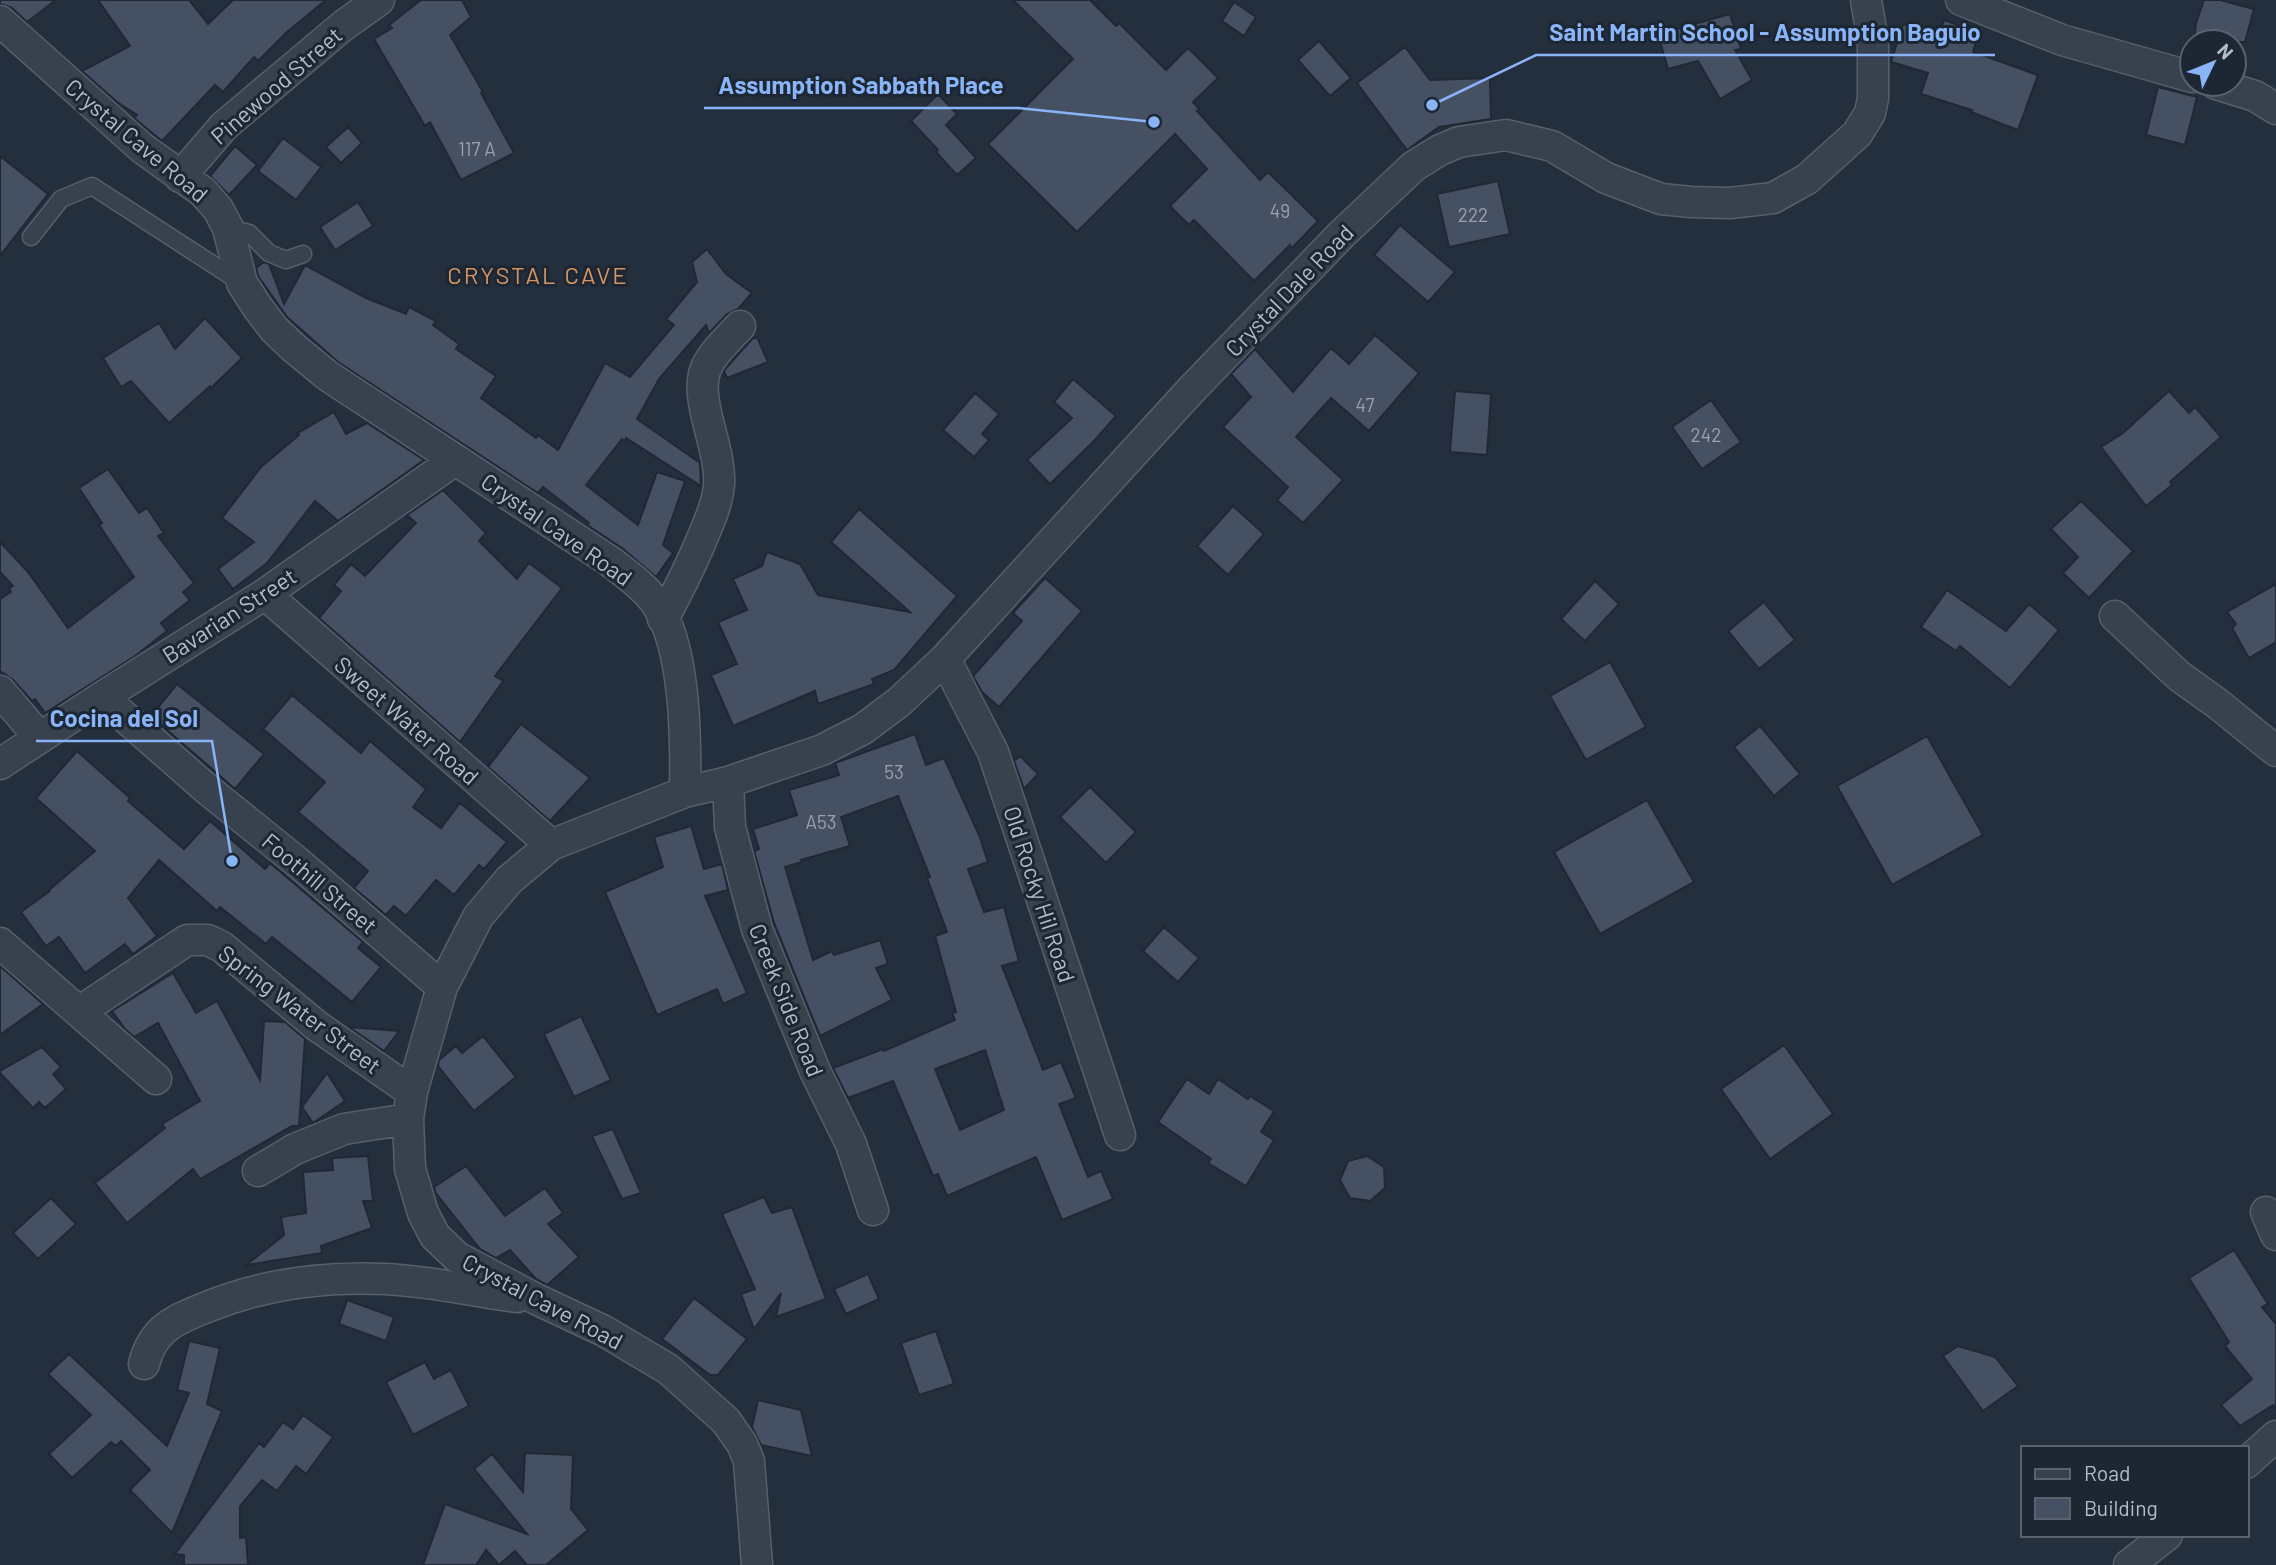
<svg xmlns="http://www.w3.org/2000/svg" width="2276" height="1565" viewBox="0 0 2276 1565" font-family="Barlow,sans-serif">
<style>
.building{fill:#455162;stroke:#1f2835;stroke-width:2;fill-rule:evenodd}
.lines{fill:none;stroke-linecap:round;stroke-linejoin:round}
.lane-casing{stroke:#565f6c;stroke-width:19}
.street-casing{stroke:#565f6c;stroke-width:33}
.lane{stroke:#38414e;stroke-width:16}
.street{stroke:#38414e;stroke-width:30}
.labels{text-anchor:middle;dominant-baseline:central;stroke-width:6;stroke-linejoin:round;paint-order:stroke}
.number-label{font-size:19px;fill:#98a1af}
.street-label{font-size:23px;fill:#b4bcc9;stroke:#1d2633}
.neighbourhood-label{font-size:24px;letter-spacing:2px;fill:#d59563;stroke:#1d2633}
.leader{fill:none;stroke:#8ab4f8;stroke-width:2.5}
.callout-dot{fill:#8ab4f8;stroke:#1d2633;stroke-width:2.5}
.callout-label{font-size:24px;text-anchor:middle;font-weight:bold;fill:#8ab4f8;stroke:#1d2633;stroke-width:6;stroke-linejoin:round;paint-order:stroke}
</style>
<rect width="100%" height="100%" fill="#242f3e"/>
<path class="building" d="M0 0H56L27 22 12 8 0 4Z
M98 0H189L208 24 233 0H326L287 32 258 61 254 57 223 92 215 85 162 141 134 118 137 115 117 102 82 71 130 46Z
M421 0H462L471 17 450 35 483 92 481 93 514 153 461 180 430 122 425 126 374 39 392 28 389 25Z
M1013 0H1090L1116 26 1119 23 1166 70 1188 48 1218 78 1193 102 1199 109 1197 111 1260 180 1268 172 1318 221 1292 248 1290 245 1254 281 1194 220 1189 225 1170 206 1207 169 1175 134 1077 232 988 144 1073 59Z
M2204 0H2220L2254 9 2245 42H2194L2196 23Z
M1234 2 1256 17 1244 36 1222 21Z
M1730 14 1741 49 1735 50 1752 80 1720 99 1698 61 1668 69 1658 34Z
M1944 20 1979 32 1973 52 2038 75 2018 130 1971 112 1972 110 1921 94 1928 73 1891 62 1903 24 1939 36Z
M1319 41 1351 78 1330 96 1298 60Z
M1405 47 1430 80 1490 78 1491 119 1439 127 1407 150 1357 83Z
M2158 87 2197 97 2185 145 2146 135Z
M938 94 957 114 946 125 976 158 957 175 936 152 938 150 911 121Z
M348 127 362 143 341 163 326 147Z
M283 138 321 167 296 200 258 171Z
M235 146 257 165 229 195 210 176Z
M0 156 48 194 0 256Z
M1498 181 1510 234 1449 247 1437 194Z
M358 202 373 226 335 250 320 227Z
M1400 225 1455 272 1428 302 1374 255Z
M707 249 726 274 752 293 738 309 727 314 709 333 706 325 659 379 637 419 700 463 701 486 626 438 625 441 622 439 586 485 638 525 657 472 685 481 663 545 673 553 656 577 622 548 587 525 589 523 543 487 538 493 338 362 287 317 258 276 256 268 264 262 269 264 284 304 305 265 366 298 406 314 409 307 436 321 433 325 459 344 456 349 496 376 481 398 536 438 538 435 558 450 605 363 630 377 674 325 666 319 697 282 692 262Z
M205 318 242 358 211 388 210 386 169 423 131 381 121 387 103 358 159 323 175 349Z
M1375 335 1419 373 1369 431 1331 398 1296 437 1343 480 1303 523 1277 500 1288 487 1223 427 1251 397 1231 374 1255 349 1293 392 1331 348 1349 364Z
M757 337 768 362 727 378 724 371 727 367 752 339Z
M1073 379 1116 416 1095 440 1050 484 1027 460 1072 418 1054 402Z
M1455 391 1491 394 1487 455 1450 452Z
M2169 391 2189 413 2195 407 2221 437 2170 482 2172 485 2146 506 2101 447 2123 433Z
M975 393 999 414 982 434 989 440 974 457 943 430Z
M1711 400 1741 442 1702 469 1672 427Z
M334 412 346 434 367 423 424 460 338 521 315 501 267 563 233 589 218 569 254 542 222 518 261 467 299 435 298 433Z
M108 469 139 513 147 508 164 533 158 536 194 583 183 592 190 600 161 623 167 631 135 656 45 713 35 699 32 701 13 680 0 671V599L11 592 9 588 13 586 0 572V542L28 572 68 628 134 577 99 525 102 523 79 488Z
M443 490 486 533 479 541 517 579 529 563 562 588 495 676 503 681 460 742 319 618 341 591 334 585 351 564 365 576 416 523 407 515Z
M2081 501 2133 551 2089 598 2063 573 2078 557 2051 529Z
M1233 506 1264 534 1228 575 1197 546Z
M859 509 957 596 894 670 872 679 874 684 818 704 815 691 733 726 711 675 737 664 718 622 747 610 733 579 762 566 767 552 800 564 818 595 910 612 831 542Z
M1045 578 1082 611 999 707 982 692 973 676 1022 621 1013 613Z
M1595 581 1619 604 1585 641 1561 619Z
M2276 584V642L2249 658 2232 628 2236 624 2227 612Z
M1947 590 2006 631 2029 604 2059 630 2010 688 1960 646 1956 651 1921 627Z
M1764 602 1795 640 1759 669 1728 631Z
M1610 662 1646 727 1586 760 1550 696Z
M177 684 264 754 235 789 151 716Z
M292 695 361 753 370 741 426 789 413 807 441 828 460 803 507 842 484 869 479 865 454 895 436 880 406 916 394 906 386 915 354 888 368 871 298 812 325 782 263 729Z
M521 724 590 778 550 821 488 767Z
M1760 726 1800 774 1774 796 1734 747Z
M915 734 926 765 944 758 979 835 988 862 968 869 984 912 1004 907 1019 961 1002 966 1043 1070 1061 1062 1076 1098 1059 1104 1088 1177 1101 1171 1113 1199 1062 1220 1036 1157 947 1196 938 1174 933 1176 893 1081 848 1098 833 1068 883 1049 884 1051 955 1020 952 1013 956 1012 935 936 947 932 927 878 930 877 898 796 841 817 850 846 801 860 802 862 785 867 813 960 832 951 834 955 880 940 888 964 876 968 892 1000 820 1036 774 923 754 851 759 849 753 829 797 815 789 790 839 775 835 763ZM985 1050 1004 1110 960 1130 935 1069Z
M1927 736 1983 835 1892 885 1837 786Z
M77 751 130 798 128 801 184 849 210 821 265 869 270 863 363 942 358 948 381 967 352 1002 272 937 266 944 220 907 217 911 159 860 128 898 157 936 133 954 125 944 85 973 59 937 46 946 21 912 50 891 49 890 95 851 36 798Z
M1020 756 1038 774 1024 789 1014 761Z
M1090 787 1136 832 1106 863 1060 817Z
M1647 800 1694 882 1600 934 1554 852Z
M691 826 704 869 722 864 728 890 705 896 747 993 723 1004 717 989 657 1015 605 892 663 867 654 837Z
M1164 927 1199 958 1178 982 1143 951Z
M0 966 43 1004 0 1035Z
M173 973 196 1013 217 1001 260 1080 264 1021 285 1022 305 1039 299 1126H292L200 1179 193 1169 127 1223 95 1183 165 1128 162 1124 200 1101 158 1023 134 1037 125 1029 112 1011Z
M581 1016 611 1080 574 1097 544 1034Z
M349 1027 399 1031 384 1051Z
M483 1036 516 1077 474 1111 438 1066 439 1060 456 1046 462 1053Z
M1784 1045 1833 1114 1770 1159 1721 1089Z
M42 1047 61 1067 53 1074 66 1089 45 1108 39 1102 33 1108 0 1073V1071Z
M327 1073 345 1101 313 1123 302 1107Z
M1187 1079 1209 1094 1218 1079 1248 1099 1250 1096 1274 1111 1261 1132 1274 1140 1246 1186 1208 1163 1211 1159 1158 1122Z
M613 1129 641 1193 622 1199 592 1136Z
M368 1156 373 1201H363L372 1228 321 1246 322 1253 246 1265 284 1235 281 1217 306 1213 303 1172 333 1170 332 1158Z
M1367 1156 1384 1167 1385 1188 1370 1201 1350 1198 1340 1180 1348 1161Z
M466 1166 505 1216 545 1188 563 1213 548 1224 579 1257 547 1285 536 1279 510 1250 496 1258 480 1249 435 1192 434 1187Z
M764 1197 772 1213 792 1207 826 1299 776 1317 781 1293 754 1329 741 1294 755 1289 722 1214Z
M51 1198 76 1224 38 1259 13 1233Z
M2234 1250 2268 1304 2262 1307 2276 1324V1409L2273 1405 2240 1426 2221 1405 2252 1379 2225 1346 2229 1342 2189 1278Z
M868 1274 879 1299 846 1314 834 1289Z
M694 1298 747 1339 718 1375H710L662 1339Z
M347 1300 394 1317 386 1341 339 1324Z
M936 1331 954 1384 919 1395 901 1343Z
M189 1341 220 1348 207 1404 222 1411 172 1533 130 1490 150 1470 121 1441 116 1446 111 1442 72 1478 49 1454 91 1415 48 1374 69 1354 167 1446 189 1393 177 1390Z
M1958 1346 1995 1357 2018 1386 1983 1411 1943 1356Z
M425 1362 434 1379 451 1370 469 1406 413 1435 386 1382Z
M758 1400 801 1410 812 1456 761 1445 752 1427Z
M303 1415 333 1437 306 1474 296 1466 277 1491 262 1480 240 1506V1538L246 1537 248 1565H184V1555L175 1554 259 1443 264 1447 283 1422 293 1429Z
M525 1453 573 1455 571 1509 588 1530 546 1565H527L515 1551 499 1565 486 1550 476 1565H423L445 1504 527 1534 474 1469 492 1454 523 1492Z"/>
<g class="lines">
<defs>
<path id="lane" d="M228 228 249 233 269 253 286 260 303 254
M31 237 61 199 92 186 240 282"/>
<path id="street" d="M1961 0 2062 40 2192 77
M0 21 142 148 203 192 218 209 228 228 242 283 258 308 274 329 294 348 328 376 611 562C626 574 644 586 655 602 686 646 686 740 685 792
M2216 84 2255 96 2276 109
M180 177 224 126 344 25 379 0
M265 594 551 845
M2115 616 2179 676 2218 704 2276 751
M663 619C676 595 688 571 699 546 707 526 717 507 719 485 722 449 693 399 706 368 713 352 728 339 740 326
M945 659 993 752 1120 1135
M0 691 40 738
M102 697 208 790 296 861 442 987
M0 764 102 697 265 594 455 460
M728 782 730 827 757 929 815 1071 851 1144 873 1210
M0 943 156 1079
M79 1012 187 940H208L222 947 317 1026 412 1092
M258 1171 295 1149 344 1129 408 1119
M2266 1212 2276 1235
M144 1364C153 1328 175 1320 207 1307 264 1284 324 1276 385 1279 429 1281 473 1291 517 1297
M2246 1463 2276 1436
M757 1565 749 1461 742 1444 726 1421 668 1369 604 1331 536 1299 457 1257 435 1236 423 1213 410 1169 408 1119 412 1092 442 987 478 917 509 880 551 845 685 792 728 782 822 750 863 729 899 702 945 659 1192 389 1342 234 1414 166 1440 150 1459 142 1506 135 1552 146 1606 178 1661 199 1691 202 1730 203 1773 198 1807 179 1857 134 1870 113 1873 98V41L1866 0
M2129 1565 2167 1535"/>
</defs>
<use href="#lane" class="lane-casing"/>
<use href="#street" class="street-casing"/>
<use href="#lane" class="lane"/>
<use href="#street" class="street"/>
</g>
<g class="labels">
<g class="number-label">
<text x="477" y="148">117 A</text>
<text x="1280" y="210">49</text>
<text x="1473" y="214">222</text>
<text x="1365" y="404">47</text>
<text x="1706" y="434">242</text>
<text x="894" y="771">53</text>
<text x="821" y="821">A53</text>
</g>
<g class="street-label">
<text transform="translate(276 85) rotate(-41)">Pinewood Street</text>
<text transform="translate(137 140) rotate(40)">Crystal Cave Road</text>
<text transform="translate(1289 290) rotate(-46)">Crystal Dale Road</text>
<text transform="translate(557 529) rotate(35)">Crystal Cave Road</text>
<text transform="translate(229 615) rotate(-33)">Bavarian Street</text>
<text transform="translate(407 720) rotate(41)">Sweet Water Road</text>
<text transform="translate(320 883) rotate(40)">Foothill Street</text>
<text transform="translate(1040 894) rotate(72)">Old Rocky Hil Road</text>
<text transform="translate(787 1000) rotate(68)">Creek Side Road</text>
<text transform="translate(300 1009) rotate(37)">Spring Water Street</text>
<text transform="translate(543 1301) rotate(28)">Crystal Cave Road</text>
</g>
<g class="neighbourhood-label">
<text x="538" y="274">CRYSTAL CAVE</text>
</g>
</g>
<path class="leader" d="M1432 105L1536 55H1995M1154 122L1018 108H704M232 861L212 741H36"/>
<g class="callout-dot">
<circle cx="1432" cy="105" r="7"/>
<circle cx="1154" cy="122" r="7"/>
<circle cx="232" cy="861" r="7"/>
</g>
<g class="callout-label">
<text x="1765" y="41">Saint Martin School - Assumption Baguio</text>
<text x="861" y="94">Assumption Sabbath Place</text>
<text x="124" y="727">Cocina del Sol</text>
</g>
<rect x="2021" y="1446" width="228" height="91" fill="#1d2633" stroke="#59626f" stroke-width="2"/>
<rect x="2035" y="1469" width="35" height="10" fill="#38414e" stroke="#59626f" stroke-width="2"/>
<text x="2084" y="1481" font-size="21" fill="#b4bcc9">Road</text>
<rect x="2035" y="1498" width="35" height="21" fill="#455162" stroke="#59626f" stroke-width="2"/>
<text x="2084" y="1516" font-size="21" fill="#b4bcc9">Building</text>
<g transform="translate(2213 63) rotate(47)"><circle r="33" fill="#1d2633" stroke="#59626f" stroke-width="2"/>
<path d="M0-5L12 26L0 18L-12 26Z" fill="#8ab4f8"/>
<text y="-10" font-size="19" font-weight="bold" text-anchor="middle" fill="#b4bcc9">N</text>
</g>
</svg>
